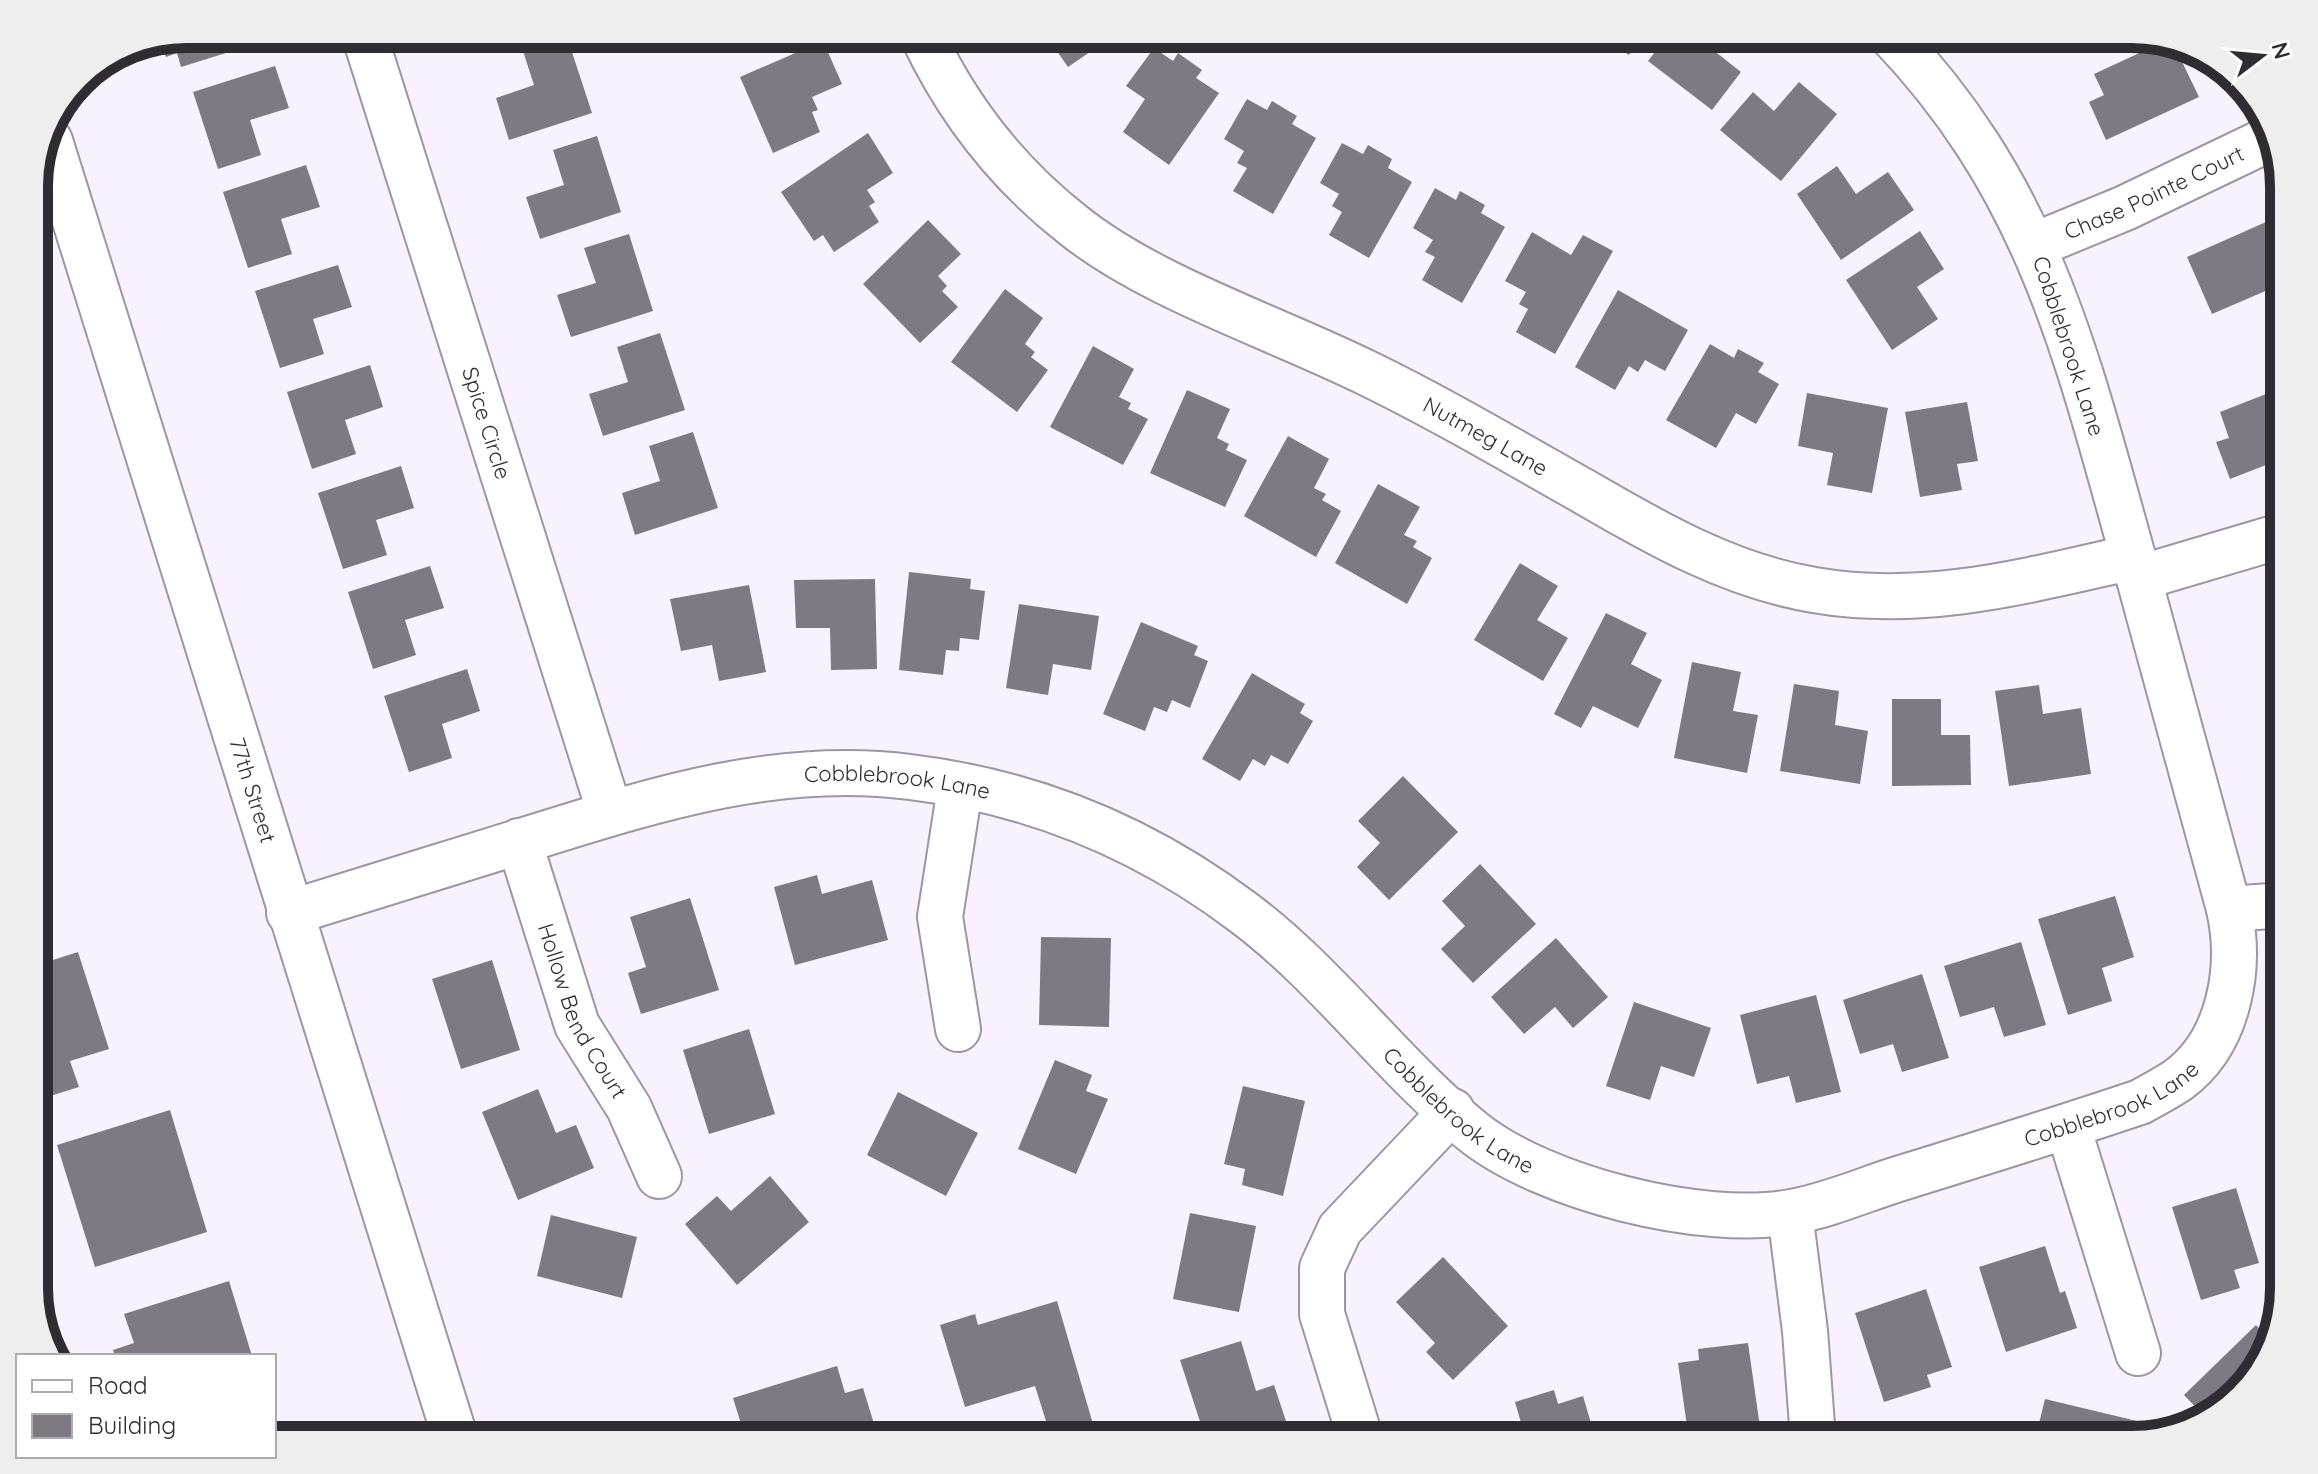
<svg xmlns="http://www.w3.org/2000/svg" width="2318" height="1474" viewBox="0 0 2318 1474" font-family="Quicksand,sans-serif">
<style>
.building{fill:#7f7984}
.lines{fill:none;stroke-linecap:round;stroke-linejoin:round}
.minor-casing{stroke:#9d97a3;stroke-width:48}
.minor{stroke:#fff;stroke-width:44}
.labels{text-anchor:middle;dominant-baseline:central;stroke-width:8;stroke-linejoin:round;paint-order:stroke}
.street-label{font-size:22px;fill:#302d32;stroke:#fff}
.rim{fill:none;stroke:#302d32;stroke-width:10}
</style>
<rect width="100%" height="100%" fill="#f8f1fe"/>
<path class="building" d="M186 34H223L229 52 181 67 177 53 166 57 160 39Z
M725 34H764L765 35 728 46Z
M1045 34H1116L1068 67Z
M1372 34H1404L1396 48Z
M1596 34H1642L1629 55Z
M1669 34H1726L1713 50 1741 72 1712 110 1648 61Z
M567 37 592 113 509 140 496 98 534 85 523 51Z
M823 41 842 84 812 97 818 110 812 112 820 132 773 153 740 77Z
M2161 43 2175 47 2199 97 2106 140 2089 102 2104 95 2094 74Z
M1154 48 1173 61 1178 53 1202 70 1196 78 1219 93 1169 165 1123 132 1145 99 1126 86Z
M275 66 289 108 250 120 261 155 218 169 193 92Z
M1799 82 1837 114 1781 181 1720 130 1753 92 1774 111Z
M1247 99 1267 110 1272 101 1297 116 1292 124 1316 138 1273 214 1233 191 1247 168 1237 163 1244 151 1224 139Z
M868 133 893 173 867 190 875 202 869 206 879 222 834 252 823 235 814 241 781 192Z
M597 136 621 212 540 239 526 197 564 185 553 150Z
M1342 143 1363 154 1368 145 1392 159 1388 168 1412 182 1369 258 1329 235 1342 212 1332 206 1339 194 1320 183Z
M306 165 320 207 281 219 292 254 248 268 223 192Z
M1837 166 1856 194 1888 172 1914 210 1841 260 1797 194Z
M1435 188 1456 200 1460 191 1485 205 1481 213 1505 227 1462 303 1422 280 1435 257 1425 252 1433 240 1413 228Z
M2275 218 2284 239V252L2273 257 2284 283 2212 314 2187 257Z
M928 220 961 254 938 276 947 286 942 291 958 307 920 343 863 284Z
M1920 231 1944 269 1917 287 1938 319 1892 350 1846 280Z
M1532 232 1571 255 1583 235 1613 251 1555 354 1516 332 1528 309 1519 304 1526 292 1505 281Z
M629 234 653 311 571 337 557 295 596 283 584 248Z
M338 265 352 307 313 319 324 354 280 368 255 291Z
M1005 289 1043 318 1025 344 1035 352 1031 357 1048 370 1017 412 951 362Z
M1618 290 1688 330 1665 371 1645 360 1638 372 1629 366 1615 390 1575 367Z
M660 333 685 410 603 436 589 394 628 382 617 347Z
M1710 344 1734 358 1738 349 1764 363 1758 372 1779 384 1756 424 1736 413 1716 448 1666 420Z
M1093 346 1134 369 1119 397 1131 403 1128 409 1148 419 1123 465 1050 427Z
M370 365 383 407 345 420 356 454 312 469 287 392Z
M2284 387V458L2230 479 2216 442 2229 438 2220 412Z
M1187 390 1230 409 1217 438 1229 444 1226 450 1247 460 1225 507 1150 473Z
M1807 393 1888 408 1872 493 1827 485 1833 453 1798 446Z
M1967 402 1978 461 1957 464 1962 490 1920 497 1905 412Z
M693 432 718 508 635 535 622 493 660 481 649 446Z
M1288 436 1329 459 1314 488 1326 494 1322 500 1341 511 1316 557 1244 516Z
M401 466 414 508 376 520 387 555 343 569 318 493Z
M1378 484 1420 507 1404 535 1417 541 1413 547 1432 558 1407 604 1335 563Z
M1520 563 1558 586 1537 620 1568 638 1543 681 1474 640Z
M430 566 444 608 405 620 416 655 373 669 348 592Z
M909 572 971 579 970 589 985 591 979 640 960 638 959 651 946 650 943 675 899 670Z
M875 579 877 669 831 670 830 628H796L794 580Z
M749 585 766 672 719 681 712 645 681 651 670 599Z
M1019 604 1099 616 1091 670 1053 664 1048 695 1006 688Z
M1606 613 1647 633 1631 664 1662 680 1638 728 1593 706 1581 728 1554 714Z
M1141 622 1198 646 1194 655 1208 661 1190 708 1172 700 1167 712 1154 707 1145 731 1103 714Z
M1692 662 1741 672 1733 711 1758 715 1747 773 1674 758Z
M467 669 480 711 442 724 452 758 409 772 384 696Z
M1252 673 1305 704 1300 713 1313 721 1288 764 1271 755 1265 766 1253 759 1240 781 1202 759Z
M1794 684 1839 691 1835 725 1868 731 1860 784 1780 771Z
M2039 685 2043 714 2081 708 2091 774 2009 786 1995 691Z
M1892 699H1941V735H1970L1971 785 1892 786Z
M1403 776 1458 832 1389 900 1357 867 1380 843 1358 821Z
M1480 864 1536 924 1473 983 1441 949 1465 926 1442 901Z
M817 875 822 894 872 880 888 940 795 965 774 887Z
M34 886 47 925 34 929Z
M2115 896 2134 957 2102 968 2112 1001 2068 1015 2038 919Z
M690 898 719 990 641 1014 628 973 646 967 630 917Z
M1041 937 1111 938 1109 1027 1039 1025Z
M1556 938 1608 997 1573 1028 1555 1007 1524 1034 1491 997Z
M2021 942 2046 1025 2004 1037 1994 1007 1960 1017 1944 966Z
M78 952 109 1049 70 1061 79 1087 34 1101V966Z
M492 960 520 1050 461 1069 432 979Z
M1922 974 1949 1058 1902 1072 1893 1044 1860 1054 1843 1000Z
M1816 995 1841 1092 1796 1103 1789 1076 1757 1084 1740 1015Z
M1634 1002 1711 1028 1694 1077 1661 1066 1650 1100 1606 1086Z
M749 1029 775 1114 709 1134 683 1050Z
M1055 1060 1092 1075 1086 1091 1108 1099 1076 1174 1018 1149Z
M1243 1086 1305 1101 1283 1196 1242 1185 1245 1169 1224 1164Z
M538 1089 556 1133 576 1125 594 1168 518 1200 482 1112Z
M898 1092 978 1133 946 1196 867 1155Z
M170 1110 207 1232 95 1267 57 1145Z
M770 1176 809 1222 737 1285 685 1224 717 1196 731 1211Z
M2236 1188 2259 1263 2234 1270 2240 1288 2201 1300 2172 1207Z
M1190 1213 1256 1226 1239 1312 1173 1299Z
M551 1215 637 1237 622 1298 537 1276Z
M2045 1246 2060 1293 2065 1291 2077 1328 2006 1352 1979 1267Z
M1443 1257 1508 1326 1453 1380 1426 1352 1435 1343 1396 1302Z
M229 1281 252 1356H115L113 1350 134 1343 124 1314Z
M1926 1289 1952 1367 1927 1375 1931 1387 1884 1402 1855 1313Z
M1057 1301 1093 1424 1051 1437 1035 1386 965 1407 940 1325 975 1314 978 1325Z
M2256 1325 2269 1339 2259 1372 2208 1420 2184 1395Z
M1241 1341 1256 1391 1274 1385 1288 1427 1247 1440H1206L1180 1360Z
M1748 1343 1761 1434 1689 1440 1678 1363 1699 1360 1698 1349Z
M837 1366 845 1393 863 1388 879 1440H746L733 1398Z
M1554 1390 1558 1404 1583 1396 1596 1440H1526L1515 1402Z
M2045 1399 2137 1421 2132 1440H2035Z"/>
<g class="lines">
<defs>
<g id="minor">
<path id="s1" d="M364 34 610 813"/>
<path id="s2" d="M922 34C957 109 1008 174 1073 225 1150 287 1276 328 1367 373 1441 409 1512 451 1583 491 1655 533 1730 576 1814 590 1924 609 2026 581 2133 557"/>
<path id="s3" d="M50 141 456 1440"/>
<path id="s4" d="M2035 245 2125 208 2271 138"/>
<path d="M2139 578 2284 535"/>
<path id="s5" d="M519 841 577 1025 629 1108 659 1176"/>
<path d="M2229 909 2284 905"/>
<path id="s6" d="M289 913C370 888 450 863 531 838 656 799 778 760 910 777 1033 792 1146 839 1244 913 1328 976 1391 1065 1472 1131 1542 1188 1702 1228 1791 1212 1827 1206 1863 1190 1898 1179 1979 1154 2060 1129 2140 1102 2153 1095 2166 1088 2178 1080 2230 1042 2242 967 2229 909 2197 791 2164 672 2132 553 2076 353 2039 190 1890 34"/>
<path d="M958 1029 940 917 960 788"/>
<path d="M2068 1127 2138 1353"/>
<path d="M1790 1213 1805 1331 1813 1439"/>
<path d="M1361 1440 1322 1314V1268L1340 1229 1452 1111"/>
</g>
</defs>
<use href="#minor" class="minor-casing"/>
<use href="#minor" class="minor"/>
</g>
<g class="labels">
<g class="street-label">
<text stroke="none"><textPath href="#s4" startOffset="130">Chase Pointe Court</textPath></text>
<text transform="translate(2069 346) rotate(72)">Cobblebrook Lane</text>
<text stroke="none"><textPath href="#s1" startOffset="408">Spice Circle</textPath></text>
<text stroke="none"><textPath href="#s2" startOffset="710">Nutmeg Lane</textPath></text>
<text stroke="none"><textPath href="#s6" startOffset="628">Cobblebrook Lane</textPath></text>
<text stroke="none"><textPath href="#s3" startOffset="680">77th Street</textPath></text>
<text stroke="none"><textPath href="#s5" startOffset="182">Hollow Bend Court</textPath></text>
<text stroke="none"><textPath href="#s6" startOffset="1996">Cobblebrook Lane</textPath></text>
<text stroke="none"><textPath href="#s6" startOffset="1298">Cobblebrook Lane</textPath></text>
</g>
</g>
<path d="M0 0H2318V1474H0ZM186 48H2132A138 138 0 0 1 2270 186V1288A138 138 0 0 1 2132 1426H186A138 138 0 0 1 48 1288V186A138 138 0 0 1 186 48Z" fill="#eeeeef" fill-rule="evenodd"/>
<path class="rim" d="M186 48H2132A138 138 0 0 1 2270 186V1288A138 138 0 0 1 2132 1426H186A138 138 0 0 1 48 1288V186A138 138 0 0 1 186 48Z"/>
<rect x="16" y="1354" width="260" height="104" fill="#ffffff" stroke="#acabad" stroke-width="2"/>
<rect x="32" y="1380" width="40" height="12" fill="#ffffff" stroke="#acabad" stroke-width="2"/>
<text x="88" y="1394" font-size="24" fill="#302d32">Road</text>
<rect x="32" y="1414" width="40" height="24" fill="#7f7984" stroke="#acabad" stroke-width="2"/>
<text x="88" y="1434" font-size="24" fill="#302d32">Building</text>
<g transform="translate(2262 56) rotate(74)" stroke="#ffffff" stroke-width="6" paint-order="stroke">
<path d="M0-6L14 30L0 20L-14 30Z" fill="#302d32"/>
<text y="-12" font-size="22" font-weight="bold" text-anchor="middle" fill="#302d32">N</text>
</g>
</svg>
